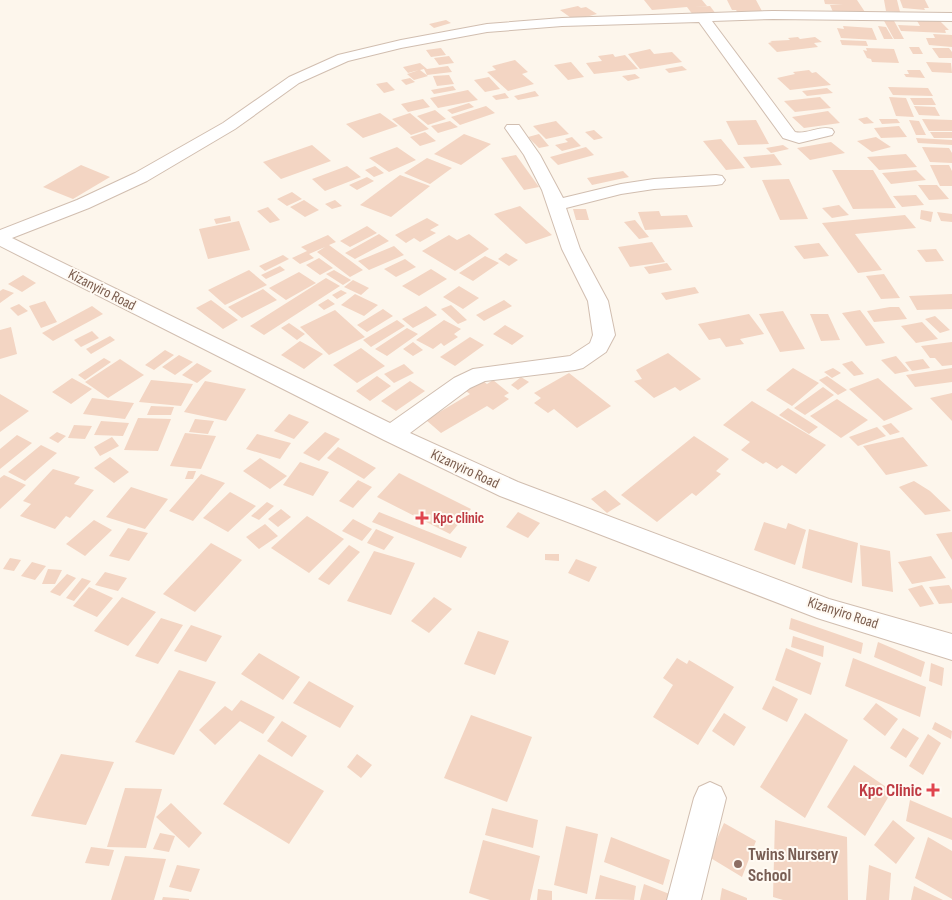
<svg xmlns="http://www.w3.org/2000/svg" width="952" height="900" viewBox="0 0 952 900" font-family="'Sofia Sans Condensed',sans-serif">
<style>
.building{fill:#f3d5c3}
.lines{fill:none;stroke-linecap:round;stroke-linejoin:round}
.minor-casing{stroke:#d1beb0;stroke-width:2}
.minor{fill:#fff;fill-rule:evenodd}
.health-dot{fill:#e0444e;stroke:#fffaf3;stroke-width:2}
.education-dot{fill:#8d6e63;stroke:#fffaf3;stroke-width:2}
.labels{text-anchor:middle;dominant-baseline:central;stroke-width:4;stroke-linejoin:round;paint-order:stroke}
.street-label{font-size:15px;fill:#7a5c4d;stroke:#fffaf3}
.health-label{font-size:15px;font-weight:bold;fill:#be3a42;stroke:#fffaf3;text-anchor:start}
.near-health-label{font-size:18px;font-weight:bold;fill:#be3a42;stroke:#fffaf3;text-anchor:end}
.near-education-label{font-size:18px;font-weight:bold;fill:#785e54;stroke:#fffaf3;text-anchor:start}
</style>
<rect width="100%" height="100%" fill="#fdf6ec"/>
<path class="building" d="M644 0H702L707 6 694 7 710 6 716 14 693 15 687 7 652 10Z
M727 0H756L763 13H738L736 10H732Z
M824 0H857L865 12H833L830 5H843L825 4Z
M884 0H897L900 12 886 11Z
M900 0H925L929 8H924L925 10 903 8Z
M578 6 581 8 586 7 597 14 574 20 560 10Z
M883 19H893L904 39H894Z
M916 19 939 20 949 30H945L946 33 901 31 898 25 920 26Z
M446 20 451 23 434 28 429 24Z
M843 26 872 28 877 40 841 38 837 28 844 29Z
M878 26 886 27 893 39H884Z
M933 34 952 35V47L929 45 926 38H935Z
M798 37 800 39 815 37 822 42 814 43 818 47 777 52 768 43 772 42 770 41 790 40 788 38Z
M840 40 866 41 868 46 842 45Z
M909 47H919L923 54H913Z
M441 48 446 55 431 57 426 50Z
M866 48 894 49 899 63 872 62 871 59 867 58 863 50 867 51Z
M932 48H949L952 52V58H939Z
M650 49 654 54 672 52 682 62 640 69 628 54Z
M613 54 615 57 625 55 638 69 594 74 586 63 602 61 598 56Z
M449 56 454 63 439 65 434 58Z
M515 60 528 72 522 74 534 84 508 91 487 72 496 70 492 66Z
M571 62 584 77 568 80 554 65Z
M926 62 951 63 952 73 932 72Z
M420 63 427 69 448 66 452 72 427 75 424 69 420 70 428 76 414 80 407 74 419 70 408 73 403 67Z
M682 66 687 70 669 73 665 69Z
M809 70 812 73 816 72 831 85 790 90 777 78 795 74 793 72Z
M907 70H920L925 78 906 77 904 74H909Z
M635 74 640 78 628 81 622 76Z
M449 75 454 84 437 86 433 76Z
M489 77 500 89 485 92 474 80Z
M410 78 415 82 406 85 401 80Z
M387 82 395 90 384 93 376 84Z
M453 86 456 90 434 94 431 90Z
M888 87 928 88 933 96 893 95Z
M827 88 833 93 807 96 802 91Z
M468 90 478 100 438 108 430 98Z
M535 91 539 96 518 100 514 96Z
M505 93 509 98 496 100 492 96Z
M820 97 831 108 795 112 784 101Z
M889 97 906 98 914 117 896 116Z
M910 98H932L936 105H914Z
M423 99 430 107 408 112 401 104Z
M469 103 474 107 452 114 447 110Z
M486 106 495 113 460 125 451 117Z
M914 106 935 107 940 116 919 115Z
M435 110 446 119 428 125 417 116Z
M828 111 840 123 804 128 792 117Z
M380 113 398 126 363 138 346 124Z
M410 113 429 129 411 135 392 119Z
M867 117 874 123 864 124 858 119Z
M879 119H897L900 123 882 124Z
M922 119 952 120V131H929Z
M756 120 769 144 738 145 726 121Z
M909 120 919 121 926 135H916Z
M450 121 458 127 438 133 431 126Z
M556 121 569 134 546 139 533 126Z
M899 126 907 137 881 138 874 128Z
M594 130 603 138 594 140 585 132Z
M425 132 436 141 420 146 410 137Z
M930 132H952V138H934Z
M464 134 491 144 461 165 434 154Z
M539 134 549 146 539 148 528 137Z
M572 137 581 146 562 151 555 145 568 142 565 139Z
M876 137 891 147 872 152 857 141Z
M916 138 952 140V145L918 143Z
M721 139 745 168 726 170 703 141Z
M831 142 845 153 810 160 797 148Z
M312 145 331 161 281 179 263 162Z
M783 145 789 149 771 153 766 148Z
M397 147 416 160 389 172 369 158Z
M586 147 594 155 558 165 550 157Z
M922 147 949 148 952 153V163L930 162Z
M774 154 782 165 751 168 743 157Z
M906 154 917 167 879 170 867 157Z
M516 155 539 187 524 190 501 158Z
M427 158 452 168 430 184 404 173Z
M81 165 110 177 73 199 43 187Z
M930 165H949L952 171V186H940Z
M347 166 361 177 325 191 312 179Z
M375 166 384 173 374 177 365 170Z
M832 170H873L896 208 853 209Z
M916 170 926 180 891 184 882 173Z
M623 171 629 177 592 185 587 178Z
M400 175 430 186 391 217 360 205Z
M367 177 374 181 357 190 349 185Z
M789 179 808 219 780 220 762 180Z
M918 185H937L949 199 929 200Z
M292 192 302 199 287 206 277 199Z
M916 195 924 205 902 207 893 196Z
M304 200 319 210 305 217 290 207Z
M335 200 342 206 332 209 325 204Z
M839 205 849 215 832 218 822 208Z
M520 206 552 235 526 244 494 214Z
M268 207 280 220 270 223 257 211Z
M573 209H586L589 220H576Z
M921 210 933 212 931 222 920 219Z
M659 211 661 216 687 215 693 227 645 230 638 212Z
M937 212 952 214V222L941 221Z
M905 215 916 228 855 234 882 270 858 273 822 223Z
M230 216 231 221 216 224 214 219Z
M427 218 439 225 430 230 436 233 420 242 414 238 406 243 395 235Z
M635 220 649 237 639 239 624 222Z
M239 221 250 250 208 259 199 229Z
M367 226 377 233 350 247 340 241Z
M379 234 389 241 355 259 345 253Z
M469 234 489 249 455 271 422 251 449 235 457 240Z
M328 235 336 242 329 245 363 270 350 277 317 252 325 247 309 254 314 258 300 264 292 258 307 251 301 247Z
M652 242 665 262 630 267 618 247Z
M819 243 829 256 804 259 794 246Z
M394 246 404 255 369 270 358 261Z
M936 249 944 261 926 262 917 250Z
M506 253 518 260 509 266 498 259Z
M283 255 289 259 265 271 259 266Z
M485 256 499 263 473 281 459 273Z
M319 258 333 268 320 275 306 265Z
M405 259 416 267 396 277 384 269Z
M667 263 672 270 649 274 644 267Z
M280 266 285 270 266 279 261 275Z
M431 269 447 279 419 296 402 286Z
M249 270 267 285 225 305 208 290Z
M334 270 351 280 343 285 326 274Z
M299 272 316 283 286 300 269 288Z
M884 274 900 298 881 299 866 276Z
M23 275 36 283 22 292 8 284Z
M326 278 340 286 264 335 250 326Z
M353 280 369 288 361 295 344 287Z
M459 286 479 298 463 309 443 297Z
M695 287 699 293 666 300 661 293Z
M3 289 14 293 0 303V291Z
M263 289 277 300 242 318 228 307Z
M341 290 347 293 337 299 332 295Z
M355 294 378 305 364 316 341 305Z
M952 294V309L917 310 909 296Z
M328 299 335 304 324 310 318 305Z
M211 300 238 320 223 329 196 308Z
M504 300 512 306 484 321 476 315Z
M45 301 57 322 41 328 29 306Z
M19 304 28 311 18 316 10 308Z
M451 305 467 320 458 324 441 309Z
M92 306 103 314 53 341 42 333Z
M426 306 437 315 413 328 402 319Z
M890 307H899L907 319 874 322 867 311Z
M383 309 393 316 367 332 357 325Z
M335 310 365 337 329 355 300 327Z
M860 310 885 343 866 346 842 313Z
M783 311 805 349 780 352 759 314Z
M749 314 764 334 740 339 744 344 726 347 720 338 709 340 698 324Z
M810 314H828L840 340 821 341Z
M935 316 950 330 940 333 925 319Z
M397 320 405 326 371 347 363 340Z
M444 320 461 329 454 334 458 337 444 346 441 343 433 349 416 340Z
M922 322 938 339 916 343 901 326Z
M289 323 305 334 297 340 281 328Z
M505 325 524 336 512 345 493 334Z
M11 327 17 354 0 359V330Z
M407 328 418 334 387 356 375 349Z
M92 331 99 338 81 347 74 340Z
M110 336 115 340 91 354 86 349Z
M470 337 484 345 455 366 440 357Z
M300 341 323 354 304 369 281 355Z
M413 342 423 350 413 356 403 349Z
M952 342V365L942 366 935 358H930L921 346Z
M361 348 385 366 357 383 333 365Z
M165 350 174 355 154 370 145 365Z
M668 353 701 379 680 391 675 387 654 398 634 381 642 379 636 370Z
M179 355 193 362 175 375 162 367Z
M896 356 909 371 895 374 881 360Z
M104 358 111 362 85 380 78 375Z
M120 359 144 375 108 398 85 382Z
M923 359 930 368 912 371 905 362Z
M852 361 864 374 854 376 842 364Z
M197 363 212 371 197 383 182 375Z
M404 364 414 373 394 383 384 374Z
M793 368 819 383 792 406 766 390Z
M833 368 841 373 832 378 824 372Z
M952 368V382L915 387 906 375Z
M569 373 611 406 577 428 554 409 548 413 534 403 541 398 534 393Z
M377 376 391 386 370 401 356 391Z
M827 376 847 390 838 395 819 380Z
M521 377 529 382 518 390 511 385Z
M72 378 92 389 71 404 52 392Z
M479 378 487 384 493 380 509 393 504 396 509 399 493 410 487 406 441 433 426 420 470 394 463 389Z
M878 378 913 409 884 421 849 389Z
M151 380 193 384 181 406 139 402Z
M205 381 246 389 226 421 184 412Z
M410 381 425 391 396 411 381 401Z
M823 387 834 395 805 415 794 408Z
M952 393V421L930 398Z
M0 394 29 411 0 432Z
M92 398 134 403 125 419 83 414Z
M837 399 868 420 841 438 810 416Z
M752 401 826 445 796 474 782 465 777 469 766 462 763 464 741 450 750 442 723 425Z
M151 406 174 407 171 415H147Z
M788 408 818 427 809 434 779 415Z
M289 414 309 422 294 439 274 431Z
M138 418 171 419 158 451 124 450Z
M195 419 214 421 208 434 189 432Z
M101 421 129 423 123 436 94 435Z
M891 423 900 432 890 435 882 426Z
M74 425 92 426 85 439 68 438Z
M877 427 886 436 858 446 849 437Z
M57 432 66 436 58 443 49 438Z
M325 432 340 439 319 461 303 453Z
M185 433 216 436 201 469 170 466Z
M257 434 291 443 280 459 246 449Z
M17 435 32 443 0 469V449Z
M694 436 729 459 716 471 721 474 696 496 692 493 657 522 621 495Z
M112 437 119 446 100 456 94 447Z
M903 437 928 466 886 475 863 446Z
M41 445 57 453 25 481 8 472Z
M338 447 376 468 364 479 327 458Z
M110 457 129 472 114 483 94 468Z
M260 458 287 476 270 489 243 471Z
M300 462 329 472 313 496 283 485Z
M53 469 80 477 74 484 94 490 70 518 66 516 55 529 20 516 31 504 23 501Z
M188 471H196L193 479H185Z
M399 473 471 509 450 534 377 497Z
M201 474 225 483 193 521 169 511Z
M4 475 26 485 0 509V478Z
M358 480 372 487 353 508 339 501Z
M914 481 930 491 951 511 925 515 899 487Z
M131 487 168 499 145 529 106 517Z
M605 490 621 504 607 513 591 499Z
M230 492 256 506 228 532 203 518Z
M267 502 274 506 259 520 251 516Z
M281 509 291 517 278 527 268 519Z
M379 512 467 547 461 558 372 522Z
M518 512 540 523 528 538 506 527Z
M307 516 344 539 309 573 271 548Z
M353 519 372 529 362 541 342 531Z
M94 520 112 530 85 556 66 544Z
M764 522 786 529 788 523 806 530 795 565 754 550Z
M265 524 278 536 259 549 246 537Z
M128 528 148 533 129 561 109 556Z
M376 529 394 537 384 550 367 543Z
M809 529 858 543 852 583 802 568Z
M952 532V560L936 534Z
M211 543 242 560 195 612 163 594Z
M349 545 360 552 329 585 318 579Z
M860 545 890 551 893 592 862 586Z
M374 551 415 563 391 615 347 601Z
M545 554H559V561L545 560Z
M931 556 946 578 912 584 898 562Z
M10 558 21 560 14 571 3 569Z
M576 559 597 567 589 582 568 573Z
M32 562 46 566 35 580 21 576Z
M48 569 62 570 55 584H42Z
M105 572 127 578 118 591 95 585Z
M67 574 76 578 60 596 50 592Z
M82 578 91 581 74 601 66 598Z
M922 585 934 604 920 607 908 589Z
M949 585 952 590V603L939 604 929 587Z
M89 587 113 598 97 617 73 606Z
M122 597 156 612 128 646 94 631Z
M434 597 452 609 429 633 411 621Z
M161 618 183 625 158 664 135 656Z
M791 618 863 643 861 654 789 629Z
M191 625 222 636 206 662 174 651Z
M478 631 509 641 495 675 464 664Z
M793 636 824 646 823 657 791 647Z
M878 642 925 662 921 677 874 657Z
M786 648 821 663 811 695 775 680Z
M259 653 300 677 283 700 241 674Z
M677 658 687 664 689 660 734 687 698 745 653 717 673 685 663 678Z
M853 658 926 687 920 717 845 686Z
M931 663 944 668 942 686 929 681Z
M179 670 216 682 174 755 135 742Z
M309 681 354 706 340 728 293 703Z
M773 686 798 699 787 722 762 709Z
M241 700 275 717 263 734 240 721 215 745 199 730 225 706 232 711Z
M876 703 898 719 885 736 863 719Z
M724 713 746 727 734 746 712 731Z
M805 713 848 740 805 818 760 787Z
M471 715 532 737 507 802 444 778Z
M282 721 307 736 292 757 267 741Z
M935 722 952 731 951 739 932 729Z
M903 728 919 738 906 758 890 748Z
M928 734 941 743 923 775 909 766Z
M61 754 114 762 86 825 31 816Z
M259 754 324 791 289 844 223 804Z
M357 754 372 765 361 778 347 767Z
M854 765 892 791 865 836 827 807Z
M125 788 162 789 146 848 107 847Z
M910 800 952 818V840L906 821Z
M171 803 202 833 189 848 156 817Z
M492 808 538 820 533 848 485 835Z
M775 820 847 837 848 900H783L773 897Z
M893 820 915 838 896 864 874 845Z
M724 823 756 841 742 877 709 857Z
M566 826 598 834 587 894 554 885Z
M160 833 175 836 169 852 153 849Z
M611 837 670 860 663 885 604 862Z
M928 837 952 851V899L915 878Z
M483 840 540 856 530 900H490L469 893Z
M91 847 114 850 109 866 85 863Z
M125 856 166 859 154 900H111Z
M177 865 200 869 191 892 169 887Z
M869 865 891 873 889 900H866Z
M600 875 636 886 634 900 595 899Z
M644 884 672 895 671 900H640Z
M914 886 943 900H911Z
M722 888 747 898V900H720Z
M538 889 552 891V900H537Z
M163 897 189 899V900H162Z"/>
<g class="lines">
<defs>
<path id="minor" d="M773 11 952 13V21L773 19 712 21 795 132C807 135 819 125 832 129L834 132 832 135 799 143 783 138 699 22 562 26 487 32 401 48 348 61 299 83 235 129 147 181 89 208 12 238 390 423 454 378 473 369 570 356 590 343 593 335 588 301 562 249 542 190 524 155 505 128 507 125H519L540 155 563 198 621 184 654 179 716 175 722 176 725 180 722 184 716 185 654 189 621 194 566 208 580 249 608 301 615 335 606 352 583 368 575 370 485 381 470 388 410 433 518 482 829 599 952 634V660L817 618 500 496 384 440 0 246V230L77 200 135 173 223 123 289 77 338 55 401 40 487 24 562 18Z
M710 782 721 787 726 798 701 900H667L694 798 699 787Z"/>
</defs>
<use href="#minor" class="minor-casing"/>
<use href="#minor" class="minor"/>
</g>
<g class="health-dot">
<path d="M419.5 510.5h5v5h5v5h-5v5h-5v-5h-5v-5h5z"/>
<path d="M930.5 782.5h5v5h5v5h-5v5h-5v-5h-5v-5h5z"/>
</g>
<circle class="education-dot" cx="738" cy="864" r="5"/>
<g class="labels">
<g class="street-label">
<text transform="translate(102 290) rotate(27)">Kizanyiro Road</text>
<text transform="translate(465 469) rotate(25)">Kizanyiro Road</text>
<text transform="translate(843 613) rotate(18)">Kizanyiro Road</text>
</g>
<g class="health-label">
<text x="433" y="518">Kpc clinic</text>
</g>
<g class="near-health-label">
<text x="922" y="790">Kpc Clinic</text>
</g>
<g class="near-education-label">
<text x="748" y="854">Twins Nursery<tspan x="748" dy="21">School</tspan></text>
</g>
</g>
</svg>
